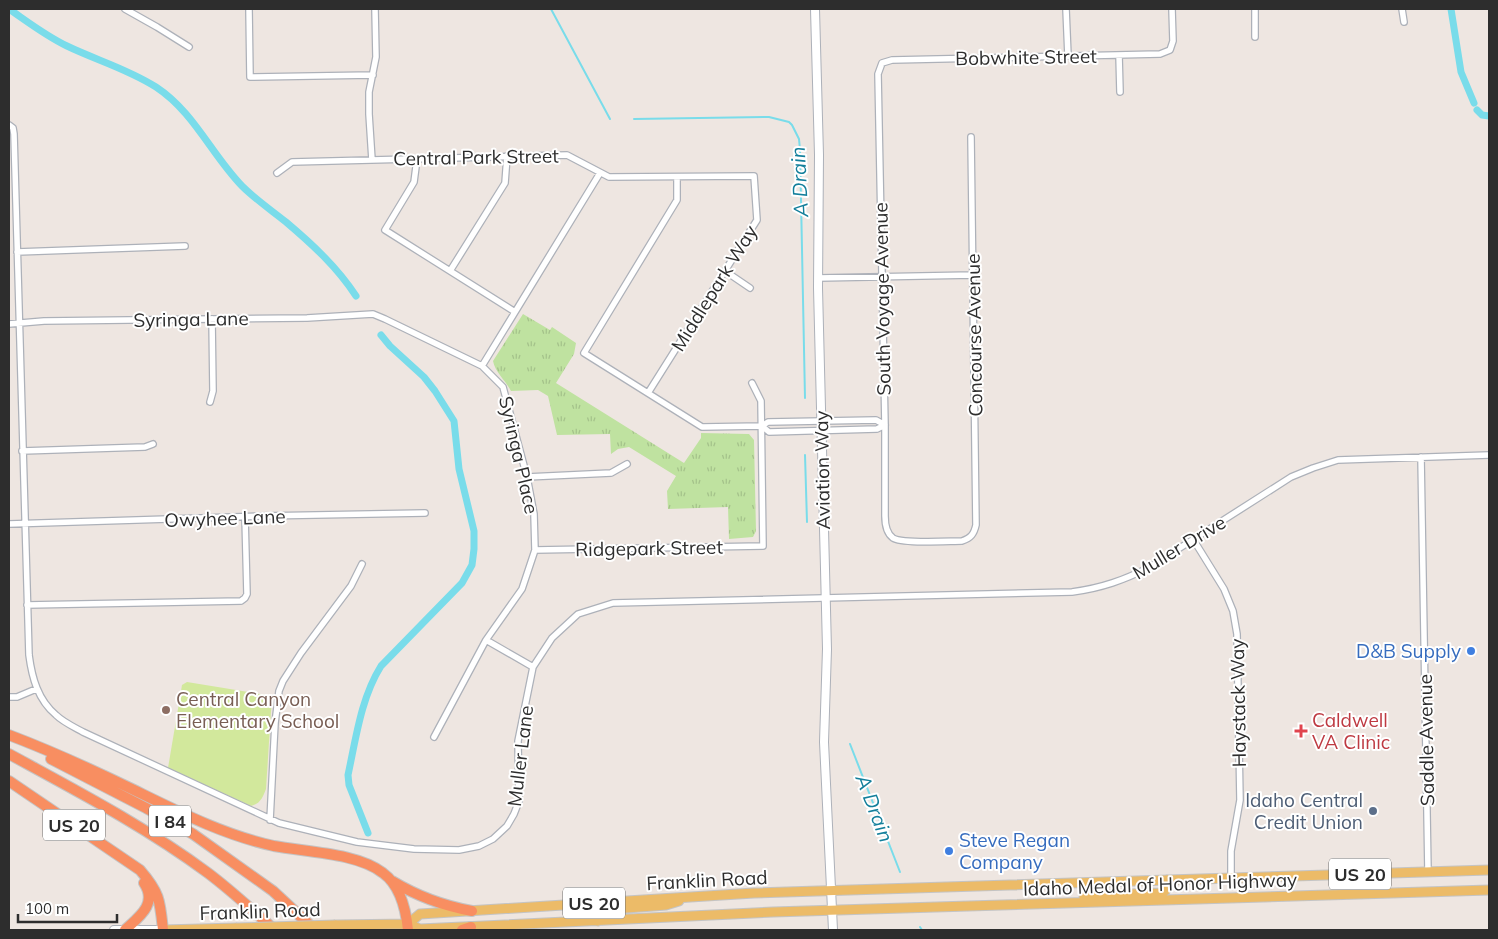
<svg xmlns="http://www.w3.org/2000/svg" width="1498" height="939" viewBox="0 0 1498 939" font-family="Mulish,sans-serif">
<style>
.park{fill:url(#park-tufts)}
.pitch{fill:#d2e89c}
.lines{fill:none;stroke-linecap:round;stroke-linejoin:round}
.stream{stroke:#79dcea;stroke-width:2}
.canal{stroke:#79dcea;stroke-width:7}
.street-casing{stroke:#adb1b9;stroke-width:8}
.secondary-casing{stroke:#adb1b9;stroke-width:10}
.primary-casing{stroke:#c4c4c4;stroke-width:11}
.highway-casing{stroke:#c4c4c4;stroke-width:12}
.street{stroke:#fff;stroke-width:5.5}
.secondary{stroke:#fff;stroke-width:8}
.primary{stroke:#ecbb68;stroke-width:9}
.highway{stroke:#f88e61;stroke-width:10}
.primary-bridge-casing{stroke:#c4c4c4;stroke-width:11;stroke-linecap:butt}
.primary-bridge{stroke:#ecbb68;stroke-width:9}
.shop-dot{fill:#3f7fe0;stroke:#fff;stroke-width:2}
.education-dot{fill:#8d6e63;stroke:#fff;stroke-width:2}
.health-dot{fill:#e0444e;stroke:#fff;stroke-width:2}
.service-dot{fill:#5c6f8a;stroke:#fff;stroke-width:2}
.labels{text-anchor:middle;dominant-baseline:central;stroke-width:4;stroke-linejoin:round;paint-order:stroke}
.shield{fill:#fff;stroke:#6c6c6c;stroke-width:1}
.shield-label{font-size:18px;font-weight:bold;fill:#2d2d2d}
.street-label{font-size:19px;fill:#2d2d2d;stroke:#fff}
.shop-label{font-size:19px;fill:#366cbe;stroke:#fff;text-anchor:end}
.education-label{font-size:19px;fill:#785e54;stroke:#fff;text-anchor:start}
.health-label{font-size:19px;fill:#be3a42;stroke:#fff;text-anchor:start}
.service-label{font-size:19px;fill:#4e5e75;stroke:#fff;text-anchor:end}
.water-label{font-size:20px;font-style:italic;fill:#137f9b;stroke:#fff}
</style>
<defs>
<pattern id="park-tufts" width="24" height="20" patternUnits="userSpaceOnUse" patternTransform="scale(1.25)"><rect width="24" height="20" fill="#bfe2a0"/><path d="M3 7l-1-3M5 7V3M7 7l1-3M15 17l-1-3M17 17v-4M19 17l1-3" fill="none" stroke="#a4c28a"/></pattern>
</defs>
<rect width="100%" height="100%" fill="#eee6e1"/>
<path class="park" d="M523 314 550 330 552 327 576 343 574 354 556 383 684 463 701 438V433L749 434 754 440 756 531 753 537 729 539 728 507 668 509 667 491 676 476 629 447 618 449 611 454 610 434 557 435 548 396 538 390 511 391C506 381 495 372 493 361Z"/>
<path class="pitch" d="M187 682 272 696 266 789C263 797 260 804 251 806L168 768 182 685Z"/>
<g class="lines">
<path class="stream" d="M551 9 610 119
M634 119 769 117 789 122 792 125 799 139 800 150 805 398
M805 455 807 522
M850 744 900 872
M920 927 922 930"/>
<path class="canal" d="M9 9C28 22 46 36 67 46 96 60 128 69 156 87 194 112 211 154 242 186 255 199 271 210 286 222 312 244 337 267 356 296
M1451 9 1461 72 1474 103
M1477 110 1482 115 1489 116
M368 833 349 785 348 775C356 738 361 698 381 666L462 583 472 565 474 549V531L459 469 454 421 435 391 424 377 390 346 381 335"/>
<defs>
<path id="street" d="M125 9 157 27 189 47
M249 9 250 77 373 75
M1066 9 1068 56
M1255 9V37
M1402 9 1404 22
M1119 55 1120 92
M9 125 13 128 14 134 29 655C32 678 38 700 56 715 63 722 74 727 83 732L279 823 357 842 414 849 459 850 479 846 493 839 507 826 514 814 519 801 518 741 533 667 552 638 578 614 613 603 1072 592C1102 588 1124 580 1150 567L1291 477 1313 468 1338 460 1489 455
M971 137 976 525C974 534 971 538 962 541 949 541 902 544 893 538 886 533 885 524 885 516V425L878 74 882 63 892 60 1160 54 1170 50 1173 41 1172 9
M417 159 414 182 385 230 515 312
M372 160 369 114V92L376 57 375 9
M277 173 292 162 567 155 609 177 754 176 757 220 648 393
M677 177V200L584 353 702 427 762 426 768 422 876 420 885 425
M17 252 185 246
M450 271 505 183 507 156
M725 271 750 288
M818 278 973 275
M9 324 44 321 307 318 373 314 385 319 482 366 503 387 527 477 534 514 535 550 522 589 486 640 434 737
M482 366 600 173
M210 402 213 391 212 319
M762 426 769 432 877 429 885 425
M22 451 145 447 153 444
M1421 457 1428 872
M527 477 611 473 627 464
M9 524 261 516 425 513
M1193 539 1224 589 1233 611 1237 634 1240 800 1231 851V877
M535 550 763 546 761 401 752 383
M27 605 241 601 245 598 247 594 245 517
M486 640 533 667
M9 697H17L36 689
M270 820 275 723 279 691 283 681 301 653 351 586 362 564"/>
<path id="secondary" d="M815 9 819 155 818 288 827 649 824 742 833 930
M114 930H163"/>
<path id="primary" d="M1084 897 1098 895 1160 893 1165 891 1168 887 1167 880
M598 921 597 915 601 910 666 905 679 901
M408 924 420 914 754 893 1489 870
M335 925 408 924 420 929 773 912 1489 890
M163 930 236 928"/>
<path id="highway" d="M9 735C51 751 93 770 134 790 179 812 224 835 274 846 306 852 358 853 383 873 401 886 406 910 408 930
M9 754C77 791 146 827 208 873 232 891 253 911 275 930
M51 759 146 808 193 834 273 891 315 930
M9 781 140 870C160 893 160 901 163 930
M392 881C417 896 444 906 472 911
M125 930C139 917 158 904 144 883
M462 930 471 927"/>
</defs>
<use href="#street" class="street-casing"/>
<use href="#secondary" class="secondary-casing"/>
<use href="#primary" class="primary-casing"/>
<use href="#highway" class="highway-casing"/>
<use href="#street" class="street"/>
<use href="#secondary" class="secondary"/>
<use href="#primary" class="primary"/>
<use href="#highway" class="highway"/>
<defs>
<path id="primary-bridge" d="M236 928 335 925"/>
</defs>
<use href="#primary-bridge" class="primary-bridge-casing"/>
<use href="#primary-bridge" class="primary-bridge"/>
</g>
<g class="shop-dot">
<circle cx="1471" cy="651" r="5"/>
<circle cx="949" cy="851" r="5"/>
</g>
<circle class="education-dot" cx="166" cy="710" r="5"/>
<path class="health-dot" d="M1298.5 723.5h5v5h5v5h-5v5h-5v-5h-5v-5h5z"/>
<circle class="service-dot" cx="1373" cy="811" r="5"/>
<g class="labels">
<g class="shield">
<rect x="149" y="805.5" width="42" height="31" rx="4"/>
<rect x="43" y="809.5" width="62" height="31" rx="4"/>
<rect x="1329" y="858.5" width="62" height="31" rx="4"/>
<rect x="563" y="887.5" width="62" height="31" rx="4"/>
</g>
<g class="shield-label">
<text x="170" y="821">I 84</text>
<text x="74" y="825">US 20</text>
<text x="1360" y="874">US 20</text>
<text x="594" y="903">US 20</text>
</g>
<g class="street-label">
<text transform="translate(1026 57) rotate(-1)">Bobwhite Street</text>
<text transform="translate(476 157) rotate(-1)">Central Park Street</text>
<text transform="translate(714 288) rotate(-58)">Middlepark Way</text>
<text transform="translate(882 299) rotate(-91)">South Voyage Avenue</text>
<text transform="translate(191 319) rotate(-1)">Syringa Lane</text>
<text transform="translate(974 335) rotate(-91)">Concourse Avenue</text>
<text transform="translate(519 455) rotate(77)">Syringa Place</text>
<text transform="translate(822 470) rotate(-91)">Aviation Way</text>
<text transform="translate(225 518) rotate(-2)">Owyhee Lane</text>
<text transform="translate(1179 547) rotate(-31)">Muller Drive</text>
<text transform="translate(649 548) rotate(-1)">Ridgepark Street</text>
<text transform="translate(1238 703) rotate(-91)">Haystack Way</text>
<text transform="translate(1426 740) rotate(-91)">Saddle Avenue</text>
<text transform="translate(520 756) rotate(-83)">Muller Lane</text>
<text transform="translate(707 880) rotate(-3)">Franklin Road</text>
<text transform="translate(1160 884) rotate(-2)">Idaho Medal of Honor Highway</text>
<text transform="translate(260 911) rotate(-2)">Franklin Road</text>
</g>
<g class="shop-label">
<text x="1461" y="651">D&amp;B Supply</text>
<text x="959" y="840" text-anchor="start">Steve Regan<tspan x="959" dy="22">Company</tspan></text>
</g>
<g class="education-label">
<text x="176" y="699">Central Canyon<tspan x="176" dy="22">Elementary School</tspan></text>
</g>
<g class="health-label">
<text x="1312" y="720">Caldwell<tspan x="1312" dy="22">VA Clinic</tspan></text>
</g>
<g class="service-label">
<text x="1363" y="800">Idaho Central<tspan x="1363" dy="22">Credit Union</tspan></text>
</g>
<g class="water-label">
<text transform="translate(799 182) rotate(-93)">A Drain</text>
<text transform="translate(875 808) rotate(69)">A Drain</text>
</g>
</g>
<rect width="1498" height="939" fill="none" stroke="#2d2d2d" stroke-width="20"/>
<path d="M18 914v8h99v-8" fill="none" stroke="#2d2d2d" stroke-width="2.5"/>
<text x="25" y="914" font-size="15" fill="#2d2d2d" stroke="#ffffff" stroke-width="4" paint-order="stroke">100 m</text>
</svg>
